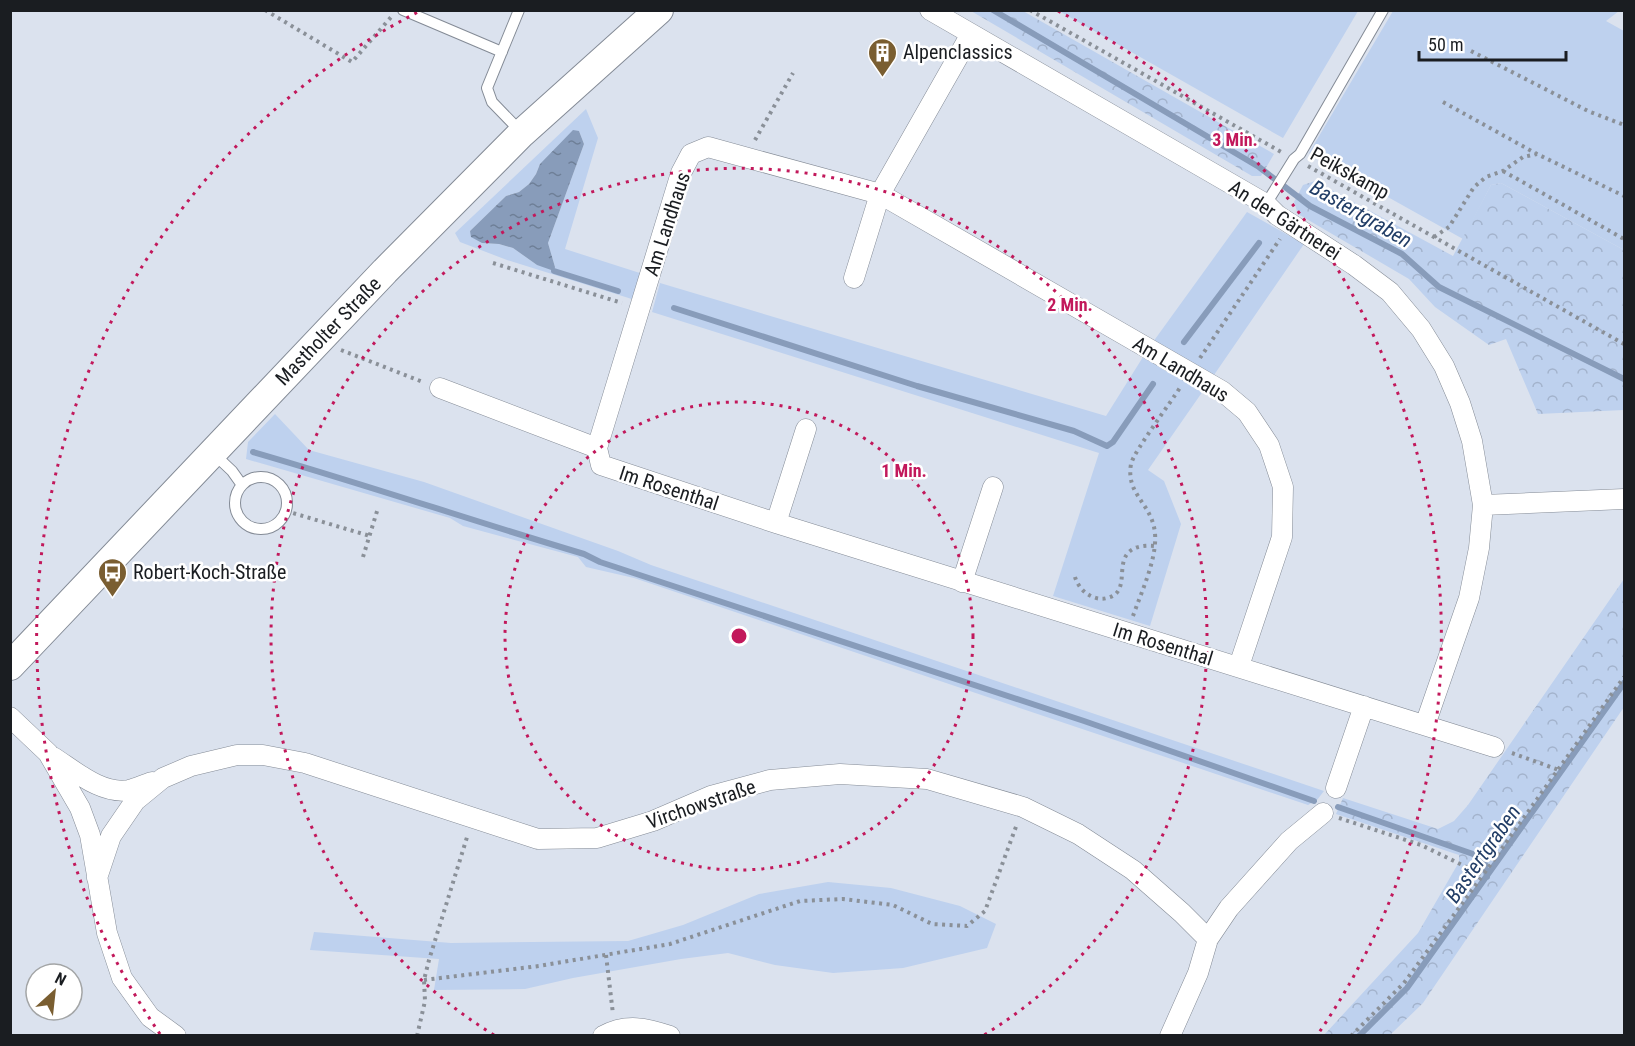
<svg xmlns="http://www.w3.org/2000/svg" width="1635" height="1046" viewBox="0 0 1635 1046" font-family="'Roboto Condensed',sans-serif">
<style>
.green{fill:#bed1ee;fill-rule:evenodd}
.forest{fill:url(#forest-crowns)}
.water{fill:url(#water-ripples)}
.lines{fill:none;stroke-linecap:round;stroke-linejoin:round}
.stream{stroke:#889cba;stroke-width:6}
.lane-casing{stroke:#848b96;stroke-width:12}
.street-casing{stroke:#848b96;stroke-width:21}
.secondary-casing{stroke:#848b96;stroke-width:30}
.path{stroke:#8a9098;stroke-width:4;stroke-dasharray:3 4.5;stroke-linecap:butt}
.lane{stroke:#fff;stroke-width:10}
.street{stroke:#fff;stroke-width:20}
.secondary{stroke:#fff;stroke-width:28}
.ring{fill:none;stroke:#c2185b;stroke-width:3;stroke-dasharray:3 6}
.labels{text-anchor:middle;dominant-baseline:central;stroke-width:5;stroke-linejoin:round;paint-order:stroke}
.poi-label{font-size:20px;fill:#1a1d21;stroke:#fff;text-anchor:start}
.street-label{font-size:20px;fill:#1a1d21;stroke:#fff}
.water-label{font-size:21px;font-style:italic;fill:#213d66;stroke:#fff}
.centre{fill:#c2185b;stroke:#fff;stroke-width:3}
.ring-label{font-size:18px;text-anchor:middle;font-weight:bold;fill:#c2185b;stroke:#fff;stroke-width:5;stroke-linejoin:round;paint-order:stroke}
</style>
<defs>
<pattern id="forest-crowns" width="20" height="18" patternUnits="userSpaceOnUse" patternTransform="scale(1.5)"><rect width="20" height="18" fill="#bed1ee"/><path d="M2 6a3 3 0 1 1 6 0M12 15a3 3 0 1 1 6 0" fill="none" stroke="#a3b3cc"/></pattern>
<pattern id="water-ripples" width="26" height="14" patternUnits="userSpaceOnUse" patternTransform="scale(1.5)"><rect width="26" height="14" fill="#889cba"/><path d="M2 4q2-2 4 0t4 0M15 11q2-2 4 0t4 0" fill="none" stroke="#6e7f97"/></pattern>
</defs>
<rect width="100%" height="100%" fill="#dbe2ee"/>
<path class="green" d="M1059 11 1358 10V11L1283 138Z
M1393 11H1619L1606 21 1624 31V250L1501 183 1491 185 1463 239 1309 153Z
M586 109 598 138 565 249 643 274 635 300 507 260 460 242 455 233ZM579 131 584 144 548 243 555 267 537 265 513 248 499 244 482 243 470 231 506 196 519 192 529 184 536 174 540 164Z
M1247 212 1304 244 1214 375 1153 342Z
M660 283 1106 416 1143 357 1203 391 1148 470 1164 481 1181 524 1150 626 1053 596 1099 453 652 312Z
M275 414 309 450 424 482 618 551 651 565 1324 791 1317 800 1308 805 634 578 586 567 578 557 463 526 450 518 246 459 248 442Z
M828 882 891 888 960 906 996 924 987 948 903 968 833 973 775 965 728 953 681 959 573 978 525 989 434 990 439 959 310 950 314 932 451 943 628 941 683 925 759 894Z"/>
<path class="forest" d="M971 11H1023L1274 154 1261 176H1252Z
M1315 181 1453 256 1491 185 1501 183 1624 250V410L1538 414 1506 339 1489 345 1435 307 1409 279 1298 214 1294 202 1303 185Z
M1624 579V707L1423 1003 1390 1035H1324L1418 933 1459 862V855L1336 814 1343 798 1438 829 1454 821 1468 805Z"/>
<path class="water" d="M573 130 579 131 584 144 548 243 555 267 554 271 537 265 513 248 499 244 482 243 471 237 470 231 506 196 519 192 529 184 536 174 540 164Z"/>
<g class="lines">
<path class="stream" d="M993 10 1259 167 1310 206 1402 254 1439 287 1624 379
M554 271 618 291
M674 308 917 386 1074 431 1107 446 1113 442 1153 384
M1184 342 1259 243
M253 452C364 484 473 521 584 554L600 562 1084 721 1314 801
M1338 807 1473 854 1485 864 1487 877
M1359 1036 1407 988 1624 683"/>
<defs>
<path id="lane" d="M403 10 502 52
M519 10 487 88 492 102 522 133
M1266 204 1294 159 1300 154 1383 10
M214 454 232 471 242 485
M235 503a26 26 0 1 1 52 0a26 26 0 1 1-52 0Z"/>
<path id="street" d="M930 10 1266 204 1277 215 1354 265 1390 292 1421 329 1444 366 1460 403 1472 441 1483 505 1479 548 1469 598 1425 725
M854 278 880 194 971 34
M440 388 597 448 601 465 776 523 1494 747
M597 448 681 173 691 154 708 147 880 194 1222 391 1247 412 1269 445 1283 487 1282 537 1239 666
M1483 505 1624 499
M776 523 806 429
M962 582 993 487
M10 717 48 753 80 808 90 835 107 933 122 978 150 1017 176 1036
M53 757C75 771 102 795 129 790 137 788 145 784 152 782
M1336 788 1364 706
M97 878 111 836 135 801 163 778 191 766 237 755H263L305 763 538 839 597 838 653 821 711 796 770 780 840 774 927 779 1023 807 1078 834 1133 870 1182 913 1208 939
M603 1036C626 1023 647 1028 670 1036
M1170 1036 1198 973 1208 939 1229 908 1289 841 1323 813"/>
<path id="secondary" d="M10 666 385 271 522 133 659 10"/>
</defs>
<use href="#lane" class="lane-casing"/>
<use href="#street" class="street-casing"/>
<use href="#secondary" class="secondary-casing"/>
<path class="path" d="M265 10 352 62 392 16
M1030 10 1283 153
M1471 51 1588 111 1624 125
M1443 102 1537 154
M755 140 793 73
M1308 166 1624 344
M1503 171 1624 239
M1434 237 1449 227 1474 187 1486 177 1503 171 1523 157 1537 154 1624 196
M493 263 622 303
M341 350 423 382
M1200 358 1280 239
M286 511 370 536
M363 557 378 508
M1075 577C1077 584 1082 591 1089 595 1094 598 1101 600 1107 598 1130 593 1116 566 1128 553 1134 546 1146 545 1155 546
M1133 616C1142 590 1160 553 1154 527 1148 501 1126 493 1131 464 1134 451 1172 401 1181 386
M1512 753 1559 770
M1339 818 1421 845 1483 875 1624 677
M606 955 613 1014
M424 980 539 966 670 944 800 901 843 899 893 905 932 924 967 926 985 911 1017 824
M417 1036 425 1001 424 980 429 960 468 834
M1351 1036 1404 983 1483 875"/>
<use href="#lane" class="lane"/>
<use href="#street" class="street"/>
<use href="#secondary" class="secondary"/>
</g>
<g class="ring">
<circle cx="739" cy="636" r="234"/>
<path d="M494 1035A468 468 0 1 1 984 1035"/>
<path d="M160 1034A702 702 0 0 1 420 11M1058 11A702 702 0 0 1 1318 1034"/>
</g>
<defs>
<symbol id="building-pin" viewBox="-11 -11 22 30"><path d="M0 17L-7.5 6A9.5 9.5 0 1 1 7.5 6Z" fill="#7a5e31" stroke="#fff"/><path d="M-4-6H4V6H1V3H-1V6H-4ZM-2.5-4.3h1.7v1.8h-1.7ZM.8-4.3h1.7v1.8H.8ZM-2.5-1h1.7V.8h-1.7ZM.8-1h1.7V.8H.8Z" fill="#fff"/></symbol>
<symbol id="bus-pin" viewBox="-11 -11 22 30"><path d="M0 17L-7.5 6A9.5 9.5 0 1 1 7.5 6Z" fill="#7a5e31" stroke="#fff"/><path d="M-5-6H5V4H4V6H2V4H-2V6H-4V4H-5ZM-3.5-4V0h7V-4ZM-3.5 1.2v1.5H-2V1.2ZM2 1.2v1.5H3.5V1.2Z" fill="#fff"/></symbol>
</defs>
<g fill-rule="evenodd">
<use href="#building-pin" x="866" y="36" width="33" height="45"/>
<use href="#bus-pin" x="96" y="556" width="33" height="45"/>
</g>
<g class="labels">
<g class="poi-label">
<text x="903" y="52">Alpenclassics</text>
<text x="133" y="572">Robert-Koch-Straße</text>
</g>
<g class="street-label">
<text transform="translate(1350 173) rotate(29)">Peikskamp</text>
<text transform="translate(1285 220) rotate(33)">An der Gärtnerei</text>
<text transform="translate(667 224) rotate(-72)">Am Landhaus</text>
<text transform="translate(328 331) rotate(-46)">Mastholter Straße</text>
<text transform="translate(1181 369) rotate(31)">Am Landhaus</text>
<text transform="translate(669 488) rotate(18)">Im Rosenthal</text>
<text transform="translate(1163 644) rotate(17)">Im Rosenthal</text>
<text transform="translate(701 804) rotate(-19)">Virchowstraße</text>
</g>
<g class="water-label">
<text transform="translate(1361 214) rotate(30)">Bastertgraben</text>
<text transform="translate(1483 854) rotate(-55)">Bastertgraben</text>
</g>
</g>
<circle cx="739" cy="636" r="9" class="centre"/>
<g class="ring-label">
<text x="1235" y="146">3 Min.</text>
<text x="1070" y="311">2 Min.</text>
<text x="904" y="477">1 Min.</text>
</g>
<rect width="1635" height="1046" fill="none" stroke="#1a1d21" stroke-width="24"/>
<g transform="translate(54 992) rotate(27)"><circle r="28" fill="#ffffff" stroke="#a3a5a6" stroke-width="1.5"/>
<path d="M0-4.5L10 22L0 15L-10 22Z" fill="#7a5e31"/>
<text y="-9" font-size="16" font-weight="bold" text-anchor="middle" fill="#1a1d21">N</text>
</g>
<path d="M1419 51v9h147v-9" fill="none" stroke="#1a1d21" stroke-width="3"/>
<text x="1428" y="51" font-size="18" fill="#1a1d21" stroke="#ffffff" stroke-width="4.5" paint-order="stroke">50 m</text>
</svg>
